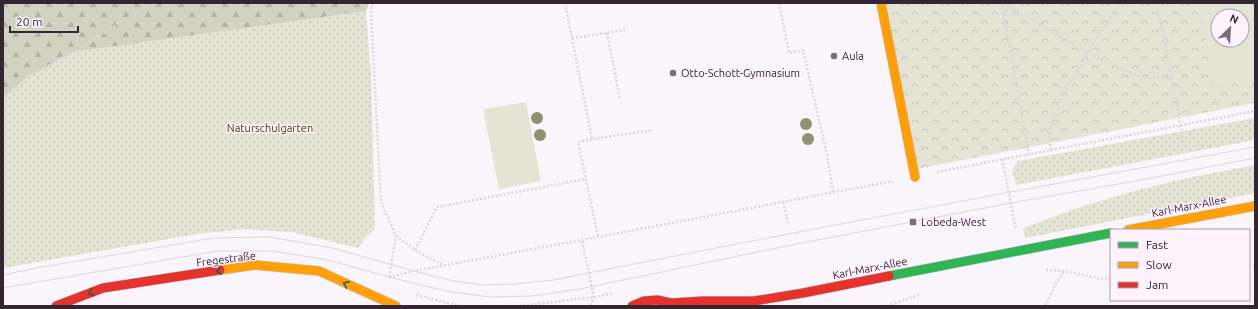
<svg xmlns="http://www.w3.org/2000/svg" width="1258" height="309" viewBox="0 0 1258 309" font-family="Ubuntu,sans-serif">
<style>
.grass{fill:url(#grass-dots)}
.forest{fill:url(#forest-firs)}
.park{fill:url(#park-crowns);fill-rule:evenodd}
.pitch{fill:#e4e4d5;fill-rule:evenodd}
.lines{fill:none;stroke-linecap:round;stroke-linejoin:round}
.fast-casing{stroke:#cbc4cb;stroke-width:10}
.slow-casing{stroke:#cbc4cb;stroke-width:10}
.jam-casing{stroke:#cbc4cb;stroke-width:10}
.path{stroke:#dad7da;stroke-width:2.5;stroke-dasharray:2 2;stroke-linecap:butt}
.fast{stroke:#30b455;stroke-width:9}
.slow{stroke:#ff9f0a;stroke-width:9}
.jam{stroke:#e5322d;stroke-width:9}
.tram{stroke:#d9d6d9;stroke-width:1}
.tree{fill:#909170}
.oneway{stroke:#315f3f}
.poi-dot{fill:#776e77;stroke:#fdf2fd;stroke-width:1.5}
.labels{text-anchor:middle;dominant-baseline:central;stroke-width:3;stroke-linejoin:round;paint-order:stroke}
.poi-label{font-size:11px;fill:#312631;stroke:#fdf2fd;text-anchor:start}
.park-label{font-size:11px;fill:#3a3f00;stroke:#fdf2fd}
.street-label{font-size:11px;fill:#312631;stroke:#fdf2fd}
</style>
<defs>
<pattern id="grass-dots" width="8" height="8" patternUnits="userSpaceOnUse"><rect width="8" height="8" fill="#e4e4d5"/><path d="M2 2h.1M6 6h.1" fill="none" stroke="#c4c3b7" stroke-width="1.8" stroke-linecap="round"/></pattern>
<pattern id="forest-firs" width="22" height="20" patternUnits="userSpaceOnUse"><rect width="22" height="20" fill="#d1d2c0"/><path d="M5 1l3.5 6h-7zM16 11l3.5 6h-7z" fill="#b4b4a5"/></pattern>
<pattern id="park-crowns" width="20" height="18" patternUnits="userSpaceOnUse"><rect width="20" height="18" fill="#e4e4d5"/><path d="M2 6a3 3 0 1 1 6 0M12 15a3 3 0 1 1 6 0" fill="none" stroke="#c4c3b7"/></pattern>
</defs>
<rect width="100%" height="100%" fill="#faf5fa"/>
<path class="grass" d="M366 11 371 75 375 229 365 238 358 248 291 232 244 229 197 234 3 268V98L25 79 73 52Z
M1255 118V140L1016 185 1012 170 1018 161Z
M1255 165V193L1025 238 1023 228C1051 218 1078 207 1107 199 1155 184 1205 174 1255 165Z"/>
<path class="forest" d="M3 3H369L366 11 73 52 25 79 3 98Z"/>
<path class="park" d="M886 3H1255V103L917 169ZM1218 16H1242V40H1218Z"/>
<path class="pitch" d="M1199 3H1255V78L1214 86ZM1218 16H1242V40H1218Z
M526 102 541 181 499 189 483 109Z"/>
<g class="lines">
<defs>
<path id="fast" d="M889 276 1111 233"/>
<path id="slow" d="M881 3 915 177
M1128 230 1255 206
M220 270 255 265 319 271 396 306"/>
<path id="jam" d="M56 306 103 288 220 270
M632 306 644 301 657 300 671 303 703 301H754L803 293 889 276"/>
</defs>
<use href="#fast" class="fast-casing"/>
<use href="#slow" class="slow-casing"/>
<use href="#jam" class="jam-casing"/>
<path class="path" d="M372 3 371 12 381 202 396 236 389 278
M565 3 592 139 653 130
M779 3 789 53 803 50 827 155 833 192
M1002 3 1029 154
M1004 3 1087 53 1143 78H1172
M1157 3 1185 148
M1004 15 1012 3
M607 33 620 99
M572 38 625 30
M3 98 25 79 73 52 152 3
M592 139 578 142 598 237
M1051 150 1049 131 1062 97 1087 53 1120 3
M1002 159 1016 230
M937 172 1255 111
M783 202 788 223
M396 236 415 250 443 265
M582 241 594 297 590 306
M415 250 437 207 586 179
M1249 266 1255 265
M1046 270 1064 271 1103 279 1111 278
M389 277 414 271 582 240 893 181
M416 295 461 306
M519 306 594 297 614 293
M887 306 919 295
M1045 306 1058 280 1064 272"/>
<use href="#fast" class="fast"/>
<use href="#slow" class="slow"/>
<use href="#jam" class="jam"/>
<path class="tram" d="M3 275 36 268 214 238 270 237 332 248 414 271 449 280 481 285 514 284 554 280C787 233 1021 190 1255 147
M3 288 217 251H273L328 260 389 277 446 291 490 297 532 296 580 289 786 246 1011 203 1141 180 1255 158"/>
</g>
<g class="tree">
<circle cx="537" cy="118" r="6"/>
<circle cx="806" cy="124" r="6"/>
<circle cx="540" cy="135" r="6"/>
<circle cx="808" cy="139" r="6"/>
</g>
<defs><path id="oneway-chevron" d="M-2-3.5L2.5 0L-2 3.5" fill="none" stroke-width="1.6" stroke-linecap="round" stroke-linejoin="round"/></defs>
<g class="oneway">
<use href="#oneway-chevron" transform="translate(219 271) rotate(171)"/>
<use href="#oneway-chevron" transform="translate(346 284) rotate(-156)"/>
<use href="#oneway-chevron" transform="translate(91 293) rotate(160)"/>
</g>
<g class="poi-dot">
<circle cx="834" cy="56" r="4"/>
<circle cx="673" cy="73" r="4"/>
<rect x="909" y="218" width="8" height="8" rx="2"/>
</g>
<g class="labels">
<g class="poi-label">
<text x="842" y="56">Aula</text>
<text x="681" y="73">Otto-Schott-Gymnasium</text>
<text x="921" y="222">Lobeda-West</text>
</g>
<g class="park-label">
<text x="270" y="128">Naturschulgarten</text>
</g>
<g class="street-label">
<text transform="translate(1189 206) rotate(-11)">Karl-Marx-Allee</text>
<text transform="translate(226 259) rotate(-7)">Fregestraße</text>
<text transform="translate(870 268) rotate(-11)">Karl-Marx-Allee</text>
</g>
</g>
<rect width="1258" height="309" fill="none" stroke="#312631" stroke-width="8"/>
<rect x="1110" y="229" width="140" height="72" fill="#fdf2fd" stroke="#aba0ab"/>
<rect x="1118" y="242" width="20" height="6" fill="#30b455" stroke="#aba0ab"/>
<text x="1146" y="249" font-size="12" fill="#312631">Fast</text>
<rect x="1118" y="262" width="20" height="6" fill="#ff9f0a" stroke="#aba0ab"/>
<text x="1146" y="269" font-size="12" fill="#312631">Slow</text>
<rect x="1118" y="282" width="20" height="6" fill="#e5322d" stroke="#aba0ab"/>
<text x="1146" y="289" font-size="12" fill="#312631">Jam</text>
<g transform="translate(1230 28) rotate(25)"><circle r="19" fill="#fdf2fd" stroke="#aba0ab"/>
<path d="M0-3L7 15L0 10L-7 15Z" fill="#776e77"/>
<text y="-6" font-size="11" font-weight="bold" text-anchor="middle" fill="#312631">N</text>
</g>
<path d="M10 26v6h68v-6" fill="none" stroke="#312631" stroke-width="2"/>
<text x="16" y="26" font-size="12" fill="#312631" stroke="#fdf2fd" stroke-width="3" paint-order="stroke">20 m</text>
</svg>
